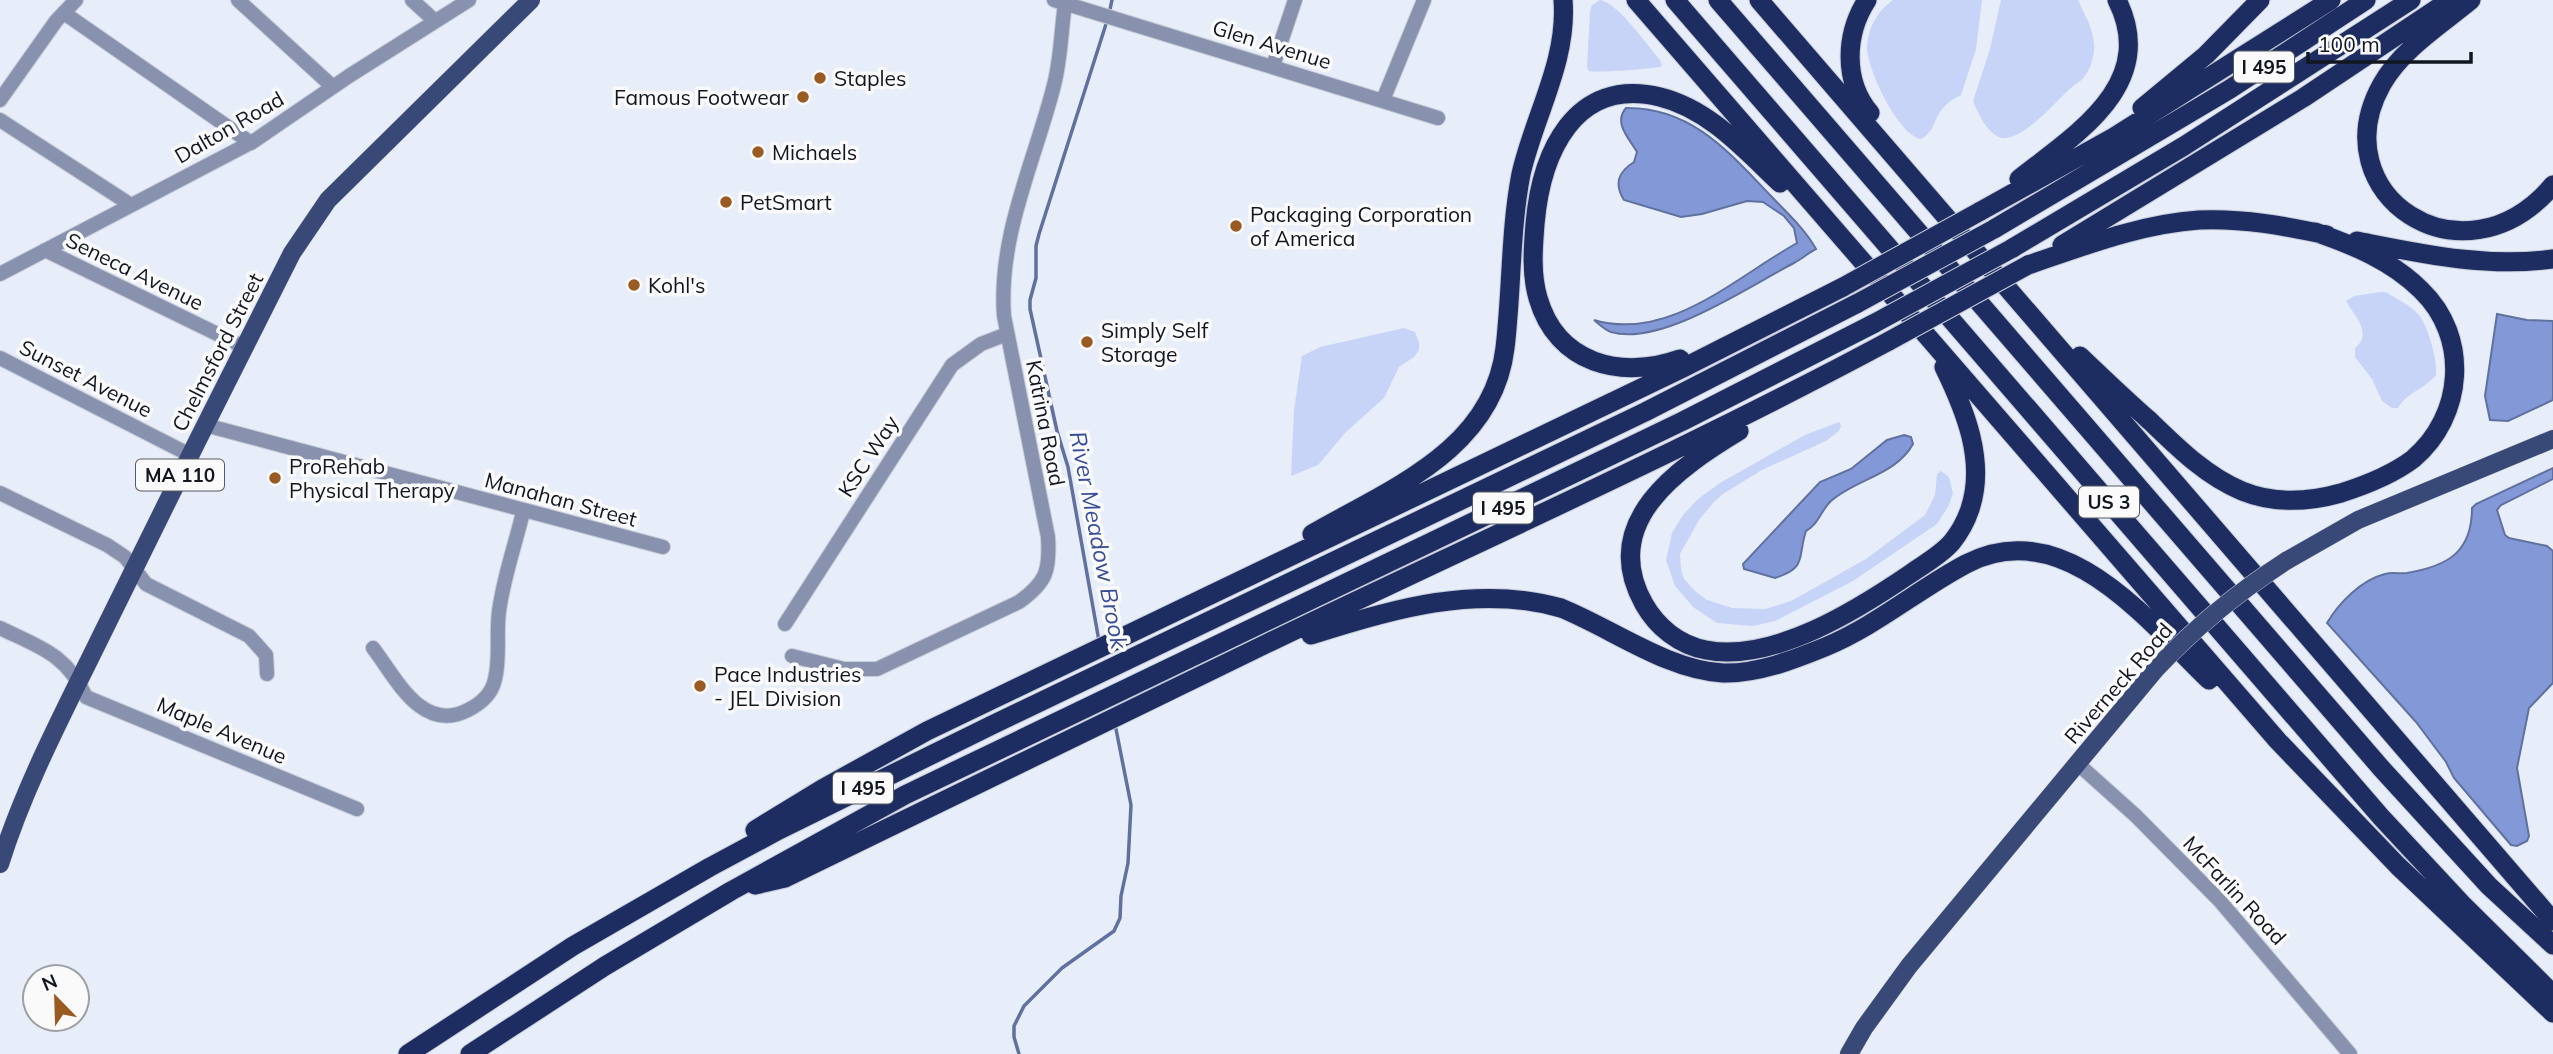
<svg xmlns="http://www.w3.org/2000/svg" width="2553" height="1054" viewBox="0 0 2553 1054" font-family="Mulish,sans-serif">
<style>
.green{fill:#c7d4f8}
.water{fill:#8298d7;stroke:#6071a0;stroke-width:2}
.lines{fill:none;stroke-linecap:round;stroke-linejoin:round}
.stream{stroke:#6071a0;stroke-width:3.5}
.minor-casing{stroke:#c6cbd7;stroke-width:16}
.major-casing{stroke:#c6cbd7;stroke-width:19}
.highway-casing{stroke:#c6cbd7;stroke-width:21}
.minor{stroke:#8892ae;stroke-width:14}
.major{stroke:#384877;stroke-width:18}
.highway{stroke:#1d2d62;stroke-width:19}
.major-bridge-casing{stroke:#c6cbd7;stroke-width:19;stroke-linecap:butt}
.highway-bridge-casing{stroke:#c6cbd7;stroke-width:21;stroke-linecap:butt}
.major-bridge{stroke:#384877;stroke-width:18}
.highway-bridge{stroke:#1d2d62;stroke-width:19}
.poi-dot{fill:#9a5b23;stroke:#fafafa;stroke-width:2.5}
.labels{text-anchor:middle;dominant-baseline:central;stroke-width:7;stroke-linejoin:round;paint-order:stroke}
.shield{fill:#fafafa;stroke:#575a62;stroke-width:2}
.shield-label{font-size:19px;font-weight:bold;fill:#111621}
.street-label{font-size:21px;fill:#111621;stroke:#fafafa}
.poi-label{font-size:21px;fill:#111621;stroke:#fafafa;text-anchor:start}
.water-label{font-size:23px;font-style:italic;fill:#384e9a;stroke:#fafafa}
</style>
<rect width="100%" height="100%" fill="#e8edfa"/>
<path class="green" d="M1600 0C1618 3 1647 45 1660 60L1662 66C1655 69 1595 73 1589 71L1587 68 1590 11 1592 5Z
M1893 0H1982L1976 49 1961 95C1930 109 1940 129 1921 139 1898 135 1867 69 1867 47 1868 28 1877 11 1893 0Z
M2001 0H2078C2085 15 2096 34 2094 51 2093 60 2090 70 2084 77 2081 82 2076 83 2072 87 2057 100 2024 140 2003 138 1988 136 1978 113 1973 101L1990 49Z
M2380 292H2386C2396 299 2412 306 2419 315 2428 326 2438 362 2436 375 2425 389 2407 392 2398 408H2392L2382 401 2372 379 2355 357V348C2373 333 2355 317 2346 301L2354 296Z
M1404 328 1415 332 1419 342V350L1414 357 1399 367 1384 398 1346 432 1318 465 1291 476 1294 410 1302 356 1320 347Z
M1839 422 1841 426 1839 431 1826 441 1762 470 1723 494 1714 502 1699 520 1680 554 1681 570 1684 579 1695 591 1707 600 1732 608 1765 609 1791 601 1866 559 1925 515 1935 495 1937 474 1941 471 1949 477 1953 493 1949 505 1937 524 1853 581 1775 621 1753 626 1717 623 1693 607 1675 586 1666 560 1672 533 1683 515 1698 499 1720 483 1805 435Z"/>
<path class="water" d="M1626 108C1691 107 1729 152 1770 195 1787 213 1805 229 1816 249 1808 253 1802 259 1794 263 1749 286 1661 347 1611 332 1605 330 1599 324 1594 320 1669 342 1736 277 1797 243L1794 228 1784 216 1763 202 1747 201 1702 214 1681 217 1624 200C1614 184 1618 172 1634 162L1637 152C1629 138 1613 123 1626 108Z
M2497 314 2527 320 2553 321V400L2508 421 2490 420 2485 396Z
M1904 435 1911 437 1913 444C1896 475 1856 479 1831 501 1821 510 1819 524 1806 531 1797 558 1808 567 1775 578L1744 569 1743 564 1820 482 1851 469 1887 440Z
M2553 468V479L2501 505 2497 510 2505 535 2509 538 2547 546 2553 551V683L2529 708 2517 768 2529 836 2527 841 2517 846 2511 845 2454 778 2446 762 2416 722 2327 623C2339 603 2361 580 2385 574 2392 572 2399 574 2407 573 2448 566 2472 552 2472 508L2476 504Z"/>
<g class="lines">
<path class="stream" d="M1109 14 1112 0
M1099 641 1068 467 1057 431 1030 309V300L1036 278V246L1039 234 1107 21
M1019 1054 1014 1037V1026L1024 1006 1062 968 1114 931 1120 918 1121 896 1128 863 1131 805 1115 724"/>
<defs>
<path id="minor" d="M238 0 333 87
M412 0 435 21
M1054 0 1438 118
M64 13 251 143
M1273 66 1295 0
M0 100 56 21 76 0
M1383 100 1424 0
M0 120 131 205
M45 250 244 347
M0 274 254 141 349 76 469 0
M0 358 190 455
M205 425 663 547
M0 493 107 545 125 557 146 584 249 636 266 655 267 674
M785 624 952 365 981 344 1007 334
M0 628C39 647 67 654 86 697L357 809
M373 648C396 678 422 734 468 710 482 703 492 694 495 679 501 655 495 629 500 605 505 573 516 542 523 512
M792 656 844 669H877L1019 602C1047 582 1050 570 1048 537L1004 316C998 235 1035 161 1054 85 1061 58 1061 31 1065 4
M2078 764 2136 816 2220 901 2350 1054"/>
<path id="major" d="M2286 561 2358 520 2553 439
M0 864C25 784 66 708 103 632 165 505 228 379 292 253L328 200 531 0
M1849 1054 1864 1028 1909 966 2155 670"/>
<path id="highway" d="M1636 0 2278 741 2398 866 2553 1013
M1675 0 2381 817 2462 904 2553 994
M1718 0 2381 768 2489 886 2553 945
M1759 0 2553 921
M1867 0C1845 34 1843 81 1870 113
M2471 0C2441 25 2402 49 2382 84 2320 194 2463 291 2553 185
M2142 108 2206 55 2260 0
M2019 179C2076 134 2159 84 2117 0
M1979 212 2114 137 2331 0
M1994 229 2230 89 2366 0
M2357 241C2423 254 2485 268 2553 259
M2062 245 2303 98 2450 0
M2011 249 2184 146 2411 0
M2028 265C2084 246 2140 224 2199 220 2243 218 2285 226 2327 235
M2080 356C2103 378 2126 400 2150 421 2178 448 2206 476 2242 491 2274 504 2309 502 2341 493 2366 485 2392 475 2413 459 2464 416 2470 337 2421 290 2392 261 2353 245 2315 232
M1680 359C1621 380 1557 364 1538 298 1531 274 1533 249 1535 224 1541 154 1574 76 1660 97 1709 109 1745 150 1780 183
M1739 431C1678 468 1598 522 1644 604 1657 627 1679 645 1706 650 1773 663 1857 610 1910 574 1924 564 1941 555 1952 542 1960 532 1966 521 1970 509 1986 461 1965 410 1944 367
M1312 534C1390 489 1493 450 1505 348 1512 290 1510 231 1521 174 1534 116 1568 61 1563 0
M1311 635C1391 609 1478 584 1561 608 1613 629 1667 670 1723 673 1757 674 1793 660 1825 647 1876 626 1917 590 1966 564 2063 513 2147 620 2209 680
M755 830 822 789 927 731 1683 368 1843 287
M755 885 785 878C947 800 1107 721 1268 643 1475 543 1686 450 1889 341
M408 1054 573 946 710 867 779 830 990 726 1645 412 1858 303
M470 1054 605 966 731 891 905 795 1683 421 1875 323"/>
</defs>
<use href="#minor" class="minor-casing"/>
<use href="#major" class="major-casing"/>
<use href="#highway" class="highway-casing"/>
<use href="#minor" class="minor"/>
<use href="#major" class="major"/>
<use href="#highway" class="highway"/>
<defs>
<path id="major-bridge" d="M2155 670C2194 628 2238 592 2286 561"/>
<path id="highway-bridge" d="M1843 287 1979 212
M1858 303 1994 229
M1875 323 2011 249
M1889 341 2028 265"/>
</defs>
<use href="#major-bridge" class="major-bridge-casing"/>
<use href="#highway-bridge" class="highway-bridge-casing"/>
<use href="#major-bridge" class="major-bridge"/>
<use href="#highway-bridge" class="highway-bridge"/>
</g>
<g class="poi-dot">
<circle cx="820" cy="78" r="7"/>
<circle cx="803" cy="97" r="7"/>
<circle cx="758" cy="152" r="7"/>
<circle cx="726" cy="202" r="7"/>
<circle cx="1236" cy="226" r="7"/>
<circle cx="634" cy="285" r="7"/>
<circle cx="1087" cy="342" r="7"/>
<circle cx="275" cy="478" r="7"/>
<circle cx="700" cy="686" r="7"/>
</g>
<g class="labels">
<g class="shield">
<rect x="2234" y="51.5" width="60" height="31" rx="5"/>
<rect x="136" y="459.5" width="88" height="31" rx="5"/>
<rect x="2079" y="486.5" width="60" height="31" rx="5"/>
<rect x="1473" y="492.5" width="60" height="31" rx="5"/>
<rect x="833" y="772.5" width="60" height="31" rx="5"/>
</g>
<g class="shield-label">
<text x="2264" y="67">I 495</text>
<text x="180" y="475">MA 110</text>
<text x="2109" y="502">US 3</text>
<text x="1503" y="508">I 495</text>
<text x="863" y="788">I 495</text>
</g>
<g class="street-label">
<text transform="translate(1272 44) rotate(17)">Glen Avenue</text>
<text transform="translate(229 127) rotate(-30)">Dalton Road</text>
<text transform="translate(135 271) rotate(26)">Seneca Avenue</text>
<text transform="translate(217 352) rotate(-63)">Chelmsford Street</text>
<text transform="translate(86 378) rotate(27)">Sunset Avenue</text>
<text transform="translate(1046 423) rotate(79)">Katrina Road</text>
<text transform="translate(868 456) rotate(-57)">KSC Way</text>
<text transform="translate(561 499) rotate(15)">Manahan Street</text>
<text transform="translate(2118 683) rotate(-49)">Riverneck Road</text>
<text transform="translate(222 730) rotate(23)">Maple Avenue</text>
<text transform="translate(2235 890) rotate(47)">McFarlin Road</text>
</g>
<g class="poi-label">
<text x="834" y="78">Staples</text>
<text x="789" y="97" text-anchor="end">Famous Footwear</text>
<text x="772" y="152">Michaels</text>
<text x="740" y="202">PetSmart</text>
<text x="1250" y="214">Packaging Corporation<tspan x="1250" dy="24">of America</tspan></text>
<text x="648" y="285">Kohl's</text>
<text x="1101" y="330">Simply Self<tspan x="1101" dy="24">Storage</tspan></text>
<text x="289" y="466">ProRehab<tspan x="289" dy="24">Physical Therapy</tspan></text>
<text x="714" y="674">Pace Industries<tspan x="714" dy="24">- JEL Division</tspan></text>
</g>
<g class="water-label">
<text transform="translate(1099 540) rotate(79)">River Meadow Brook</text>
</g>
</g>
<g transform="translate(56 998) rotate(337)"><circle r="33" fill="#fafafa" stroke="#9d9fa3" stroke-width="2"/>
<path d="M0-5L12 26L0 18L-12 26Z" fill="#9a5b23"/>
<text y="-10" font-size="19" font-weight="bold" text-anchor="middle" fill="#111621">N</text>
</g>
<path d="M2308 52v10h163v-10" fill="none" stroke="#111621" stroke-width="3.5"/>
<text x="2318" y="52" font-size="21" fill="#111621" stroke="#fafafa" stroke-width="5" paint-order="stroke">100 m</text>
</svg>
